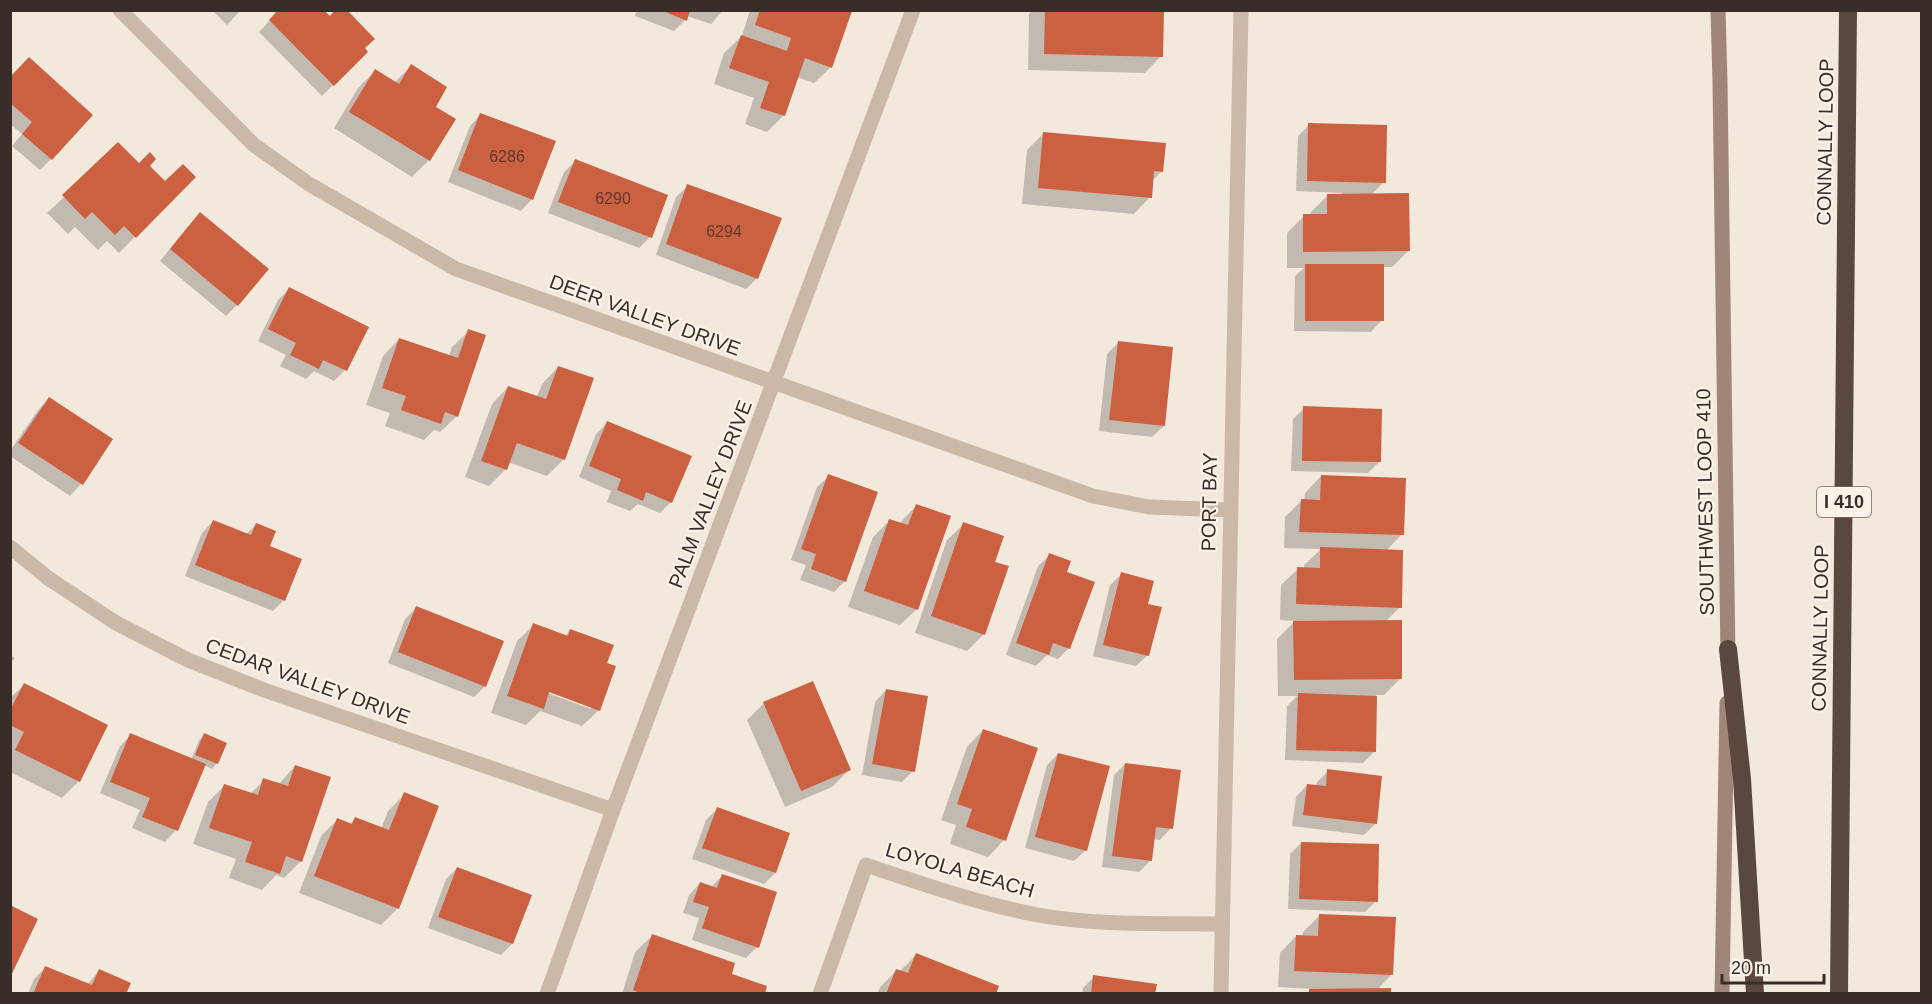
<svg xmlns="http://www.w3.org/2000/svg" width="1932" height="1004" viewBox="0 0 1932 1004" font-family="Arial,sans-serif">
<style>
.shadow{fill:#0003;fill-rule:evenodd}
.building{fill:#cc6141}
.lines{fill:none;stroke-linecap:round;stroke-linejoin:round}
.street{stroke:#ccb8a7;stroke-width:15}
.secondary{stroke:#a08678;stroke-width:15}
.highway{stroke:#5a473e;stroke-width:18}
.labels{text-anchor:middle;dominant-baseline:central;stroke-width:4.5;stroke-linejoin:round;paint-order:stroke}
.number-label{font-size:16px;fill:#5d3a2e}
.shield{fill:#fbf2e9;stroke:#726862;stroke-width:1.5}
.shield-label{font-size:18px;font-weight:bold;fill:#382d28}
.street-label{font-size:20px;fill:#382d28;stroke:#fbf2e9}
</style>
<rect width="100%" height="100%" fill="#f3e8dc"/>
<path class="shadow" d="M212 10H241L227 25Z
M280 10 330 18 366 52 322 96 259 32Z
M637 10H723L711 24 687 16 685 20 674 31 635 16Z
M750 10H845L850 12 831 67 814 83 797 77 784 115 767 132 745 124 754 98 714 84 724 53 742 36Z
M1032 10H1162L1161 56 1145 73 1028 70 1029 14Z
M411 66 434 107 454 120 429 160 412 177 334 128 358 88 375 71 394 83Z
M10 78 51 159 40 170 12 146 22 134 10 124Z
M481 114 532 199 521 211 448 182 470 126Z
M1309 125 1384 182 1371 195 1408 251 1392 267H1382V320L1371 332 1294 331 1295 276 1304 268H1287V233L1304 216H1311V212L1328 195H1342V193L1296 191 1298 136Z
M1044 133 1162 171 1151 182 1150 197 1134 214 1022 204 1027 150Z
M575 161 650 237 639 248 548 213 564 172Z
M148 166 165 183 194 177 119 253 107 241 98 250 75 227 68 234 47 213 64 197Z
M688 186 757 278 746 289 656 255 676 197Z
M189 225 237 305 226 316 160 261Z
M289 289 367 327 345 370 334 381 314 371 306 379 280 366 286 355 258 341 278 300Z
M469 331 457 416 440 432 434 430 424 440 385 426 390 413 366 405 383 356 399 339 449 356 452 347Z
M1118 343 1164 426 1152 437 1099 431 1107 354Z
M558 367 564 459 547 476 508 462 506 469 489 486 465 477 492 404 508 387 537 397 542 384Z
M49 399 111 439 81 484 70 496 10 456V451L38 410Z
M1304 408 1379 462 1368 473 1291 471 1293 419Z
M607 423 671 502 660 513 638 504 630 511 607 502 611 491 579 477 596 434Z
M829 476 845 581 834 592 800 580 806 565 791 560 817 487Z
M1321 476 1402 534 1386 551 1400 607 1386 621 1401 678 1384 695H1376L1374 752 1363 763 1285 760 1287 706 1297 696H1278L1277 639 1295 621 1280 620 1281 585 1298 569H1304V565L1321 549 1284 548 1285 517 1301 501H1304L1305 493Z
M916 506 917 609 900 625 848 607 873 537 889 521 900 523Z
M213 521 246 534 256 525 268 547 284 600 273 611 185 576 202 533Z
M964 524 993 563 984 634 967 651 915 633 947 540Z
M1050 555 1065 573 1069 648 1058 659 1047 655 1036 666 1006 655 1038 566Z
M1122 574 1146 605 1148 655 1136 666 1093 656 1110 585Z
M417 607 485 686 474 697 388 663 405 619Z
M534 625 565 636 570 630 605 664 599 710 582 726 540 711 526 725 491 713 517 641ZM543 688 591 706V709L542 691Z
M10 655 15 658 10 664Z
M24 685 106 726 78 782 62 798 10 772V698Z
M886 690 913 771 902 782 862 775 875 702Z
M764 703 849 770 832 787 785 807 747 720Z
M983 730 1004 840 988 857 950 844 956 825 941 820 967 747Z
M131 735 191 760 199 740 205 735 217 763 212 769 204 765 176 830 165 842 132 828 140 810 100 793 120 746Z
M1058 754 1086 850 1074 861 1025 848 1047 765Z
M1125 764 1171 828 1160 840 1153 839 1150 861 1139 872 1102 867 1114 775Z
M295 766 301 861 284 878 276 875 262 890 229 878 236 859 193 844 208 802 225 785 250 794 264 780 278 785Z
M1328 771 1375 824 1364 835 1292 826 1296 797 1307 785 1316 786 1317 782Z
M405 794 398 908 381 925 299 893 321 836 337 820 349 825 355 819 381 829 388 811Z
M717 809 788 833 775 873 764 884 692 859 706 820Z
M1301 843 1376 901 1365 912 1288 909 1290 854Z
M457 868 530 895 512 944 501 955 428 928 446 879Z
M723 875 757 947 746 958 692 940 699 918 683 913 689 895 700 883 711 887Z
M1319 916 1392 974 1377 990 1390 994H1307L1312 989 1278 987 1280 953 1296 936H1303V932Z
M652 936 730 975 763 994H622L635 952Z
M916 955 994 994H877L880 987 896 971 899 972Z
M45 968 87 985 99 971 125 994H28L34 979Z
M1094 977 1154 994H1082L1083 988Z"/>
<path class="building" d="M278 10H324L330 16 335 10H347L375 39 365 48 368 52 334 86 269 20Z
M661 10H690L687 21Z
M760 10 852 11 832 68 805 58 785 116 760 108 769 82 729 68 741 35 787 51 791 38 755 25Z
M1045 10H1164L1163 57 1044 54Z
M29 57 93 115 52 160 22 134 32 122 10 103V77Z
M411 64 447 87 436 107 456 119 430 161 349 112 375 69 399 84Z
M480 113 556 141 533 200 458 170Z
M1308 123 1387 125 1386 183 1307 181Z
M1043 132 1166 143 1163 172 1154 171 1152 198 1038 188Z
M118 142 139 163 150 152 156 159 150 166 165 181 183 164 196 177 136 238 124 226 115 235 92 212 85 219 62 195Z
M575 159 668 195 652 238 558 202Z
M687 184 782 218 758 279 666 244Z
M1409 193 1410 251 1303 252V214H1327V194Z
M200 212 269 269 238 306 170 249Z
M1305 264H1384V321H1305Z
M289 287 369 327 347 371 323 360 319 369 290 355 296 343 268 329Z
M468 329 486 335 458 417 445 412 441 424 401 410 406 396 382 388 399 338 458 358Z
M1118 341 1173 347 1165 426 1109 420Z
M558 366 594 378 565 460 517 443 507 470 481 461 508 386 546 399Z
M49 397 113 439 83 485 18 443Z
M1303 406 1382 409 1381 462 1302 461Z
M607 421 692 456 672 503 646 492 643 501 617 490 621 479 589 466Z
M828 474 878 492 846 582 811 569 816 554 801 549Z
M1321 475 1406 478 1404 535 1299 532 1301 499 1320 500Z
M916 504 951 516 918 610 864 591 889 519 908 525Z
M213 520 251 535 256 523 276 531 270 546 302 559 285 601 195 565Z
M963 522 1004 536 995 562 1009 566 985 635 931 616Z
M1320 547 1403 550 1402 608 1296 604 1297 567 1320 568Z
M1049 553 1071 561 1067 572 1095 582 1070 649 1053 643 1049 655 1016 643Z
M1121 572 1154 581 1148 604 1162 607 1149 656 1103 645Z
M416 606 504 641 486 687 398 652Z
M1402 620V679L1294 680 1293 621Z
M533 623 568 636 570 629 614 645 607 663 616 666 600 711 549 692 544 709 507 696Z
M813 681 851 770 801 791 763 702Z
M24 683 108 725 80 782 15 750 24 732 10 725V710Z
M886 689 928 696 915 772 872 764Z
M1298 693 1377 696 1376 752 1296 750Z
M983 729 1038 748 1006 841 966 827 972 809 957 804Z
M130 733 206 764 178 831 142 817 150 798 110 782Z
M204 733 227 743 218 764 195 755Z
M1058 753 1110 766 1087 851 1035 837Z
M1125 763 1181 770 1173 829 1156 827 1152 861 1112 856Z
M295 765 331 777 302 862 286 856 280 874 245 862 252 842 209 828 224 784 258 795 263 778 288 786Z
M1327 769 1382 776 1377 824 1303 815 1307 784 1326 786Z
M404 792 439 806 399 909 314 876 337 818 352 824 355 817 389 830Z
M717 807 790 833 776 873 702 848Z
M1301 842 1379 844 1378 902 1299 899Z
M457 867 532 895 513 944 438 917Z
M722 874 777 892 759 948 702 928 709 907 693 902 700 882 717 888Z
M10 905 38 919 10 978Z
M1319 914 1396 917 1393 975 1294 971 1296 935 1318 936Z
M652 934 735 963 732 974 767 986 765 994H642L633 990Z
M916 953 999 986 996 994H886L896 969 908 973Z
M45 966 92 985 99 969 131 983 126 994H33Z
M1093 975 1157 984 1155 994H1091Z
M1391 988V994H1309V989Z"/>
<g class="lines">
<path class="street" d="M120 10 254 145 309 184 456 269 1093 496 1149 507 1230 510
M10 547 48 578 116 623 188 660 264 690 613 810
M547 994 613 810 913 10
M820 994 866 865C923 884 979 904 1038 915 1099 926 1161 923 1222 924
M1221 994 1241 10"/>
<path class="secondary" d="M1718 10 1720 82 1728 658
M1722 994 1727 703"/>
<path class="highway" d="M1728 649 1742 779 1755 994
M1839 994 1848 10"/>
</g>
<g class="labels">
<g class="number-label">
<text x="507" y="156">6286</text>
<text x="613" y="198">6290</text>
<text x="724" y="231">6294</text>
</g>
<rect class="shield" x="1817" y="487" width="54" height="30" rx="4.5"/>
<g class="shield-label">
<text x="1844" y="502">I 410</text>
</g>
<g class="street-label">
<text transform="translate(1825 142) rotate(-89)">CONNALLY LOOP</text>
<text transform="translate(645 315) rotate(20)">DEER VALLEY DRIVE</text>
<text transform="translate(710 494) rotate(-69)">PALM VALLEY DRIVE</text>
<text transform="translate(1209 502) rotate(-89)">PORT BAY</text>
<text transform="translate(1705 502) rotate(-91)">SOUTHWEST LOOP 410</text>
<text transform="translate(1820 628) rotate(-89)">CONNALLY LOOP</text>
<text transform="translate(308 681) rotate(20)">CEDAR VALLEY DRIVE</text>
<text transform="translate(960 870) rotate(16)">LOYOLA BEACH</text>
</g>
</g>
<rect width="1932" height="1004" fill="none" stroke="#382d28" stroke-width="24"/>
<path d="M1722 974v9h102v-9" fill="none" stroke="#382d28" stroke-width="3"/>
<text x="1731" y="974" font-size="18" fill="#382d28" stroke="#fbf2e9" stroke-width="4.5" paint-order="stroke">20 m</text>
</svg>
